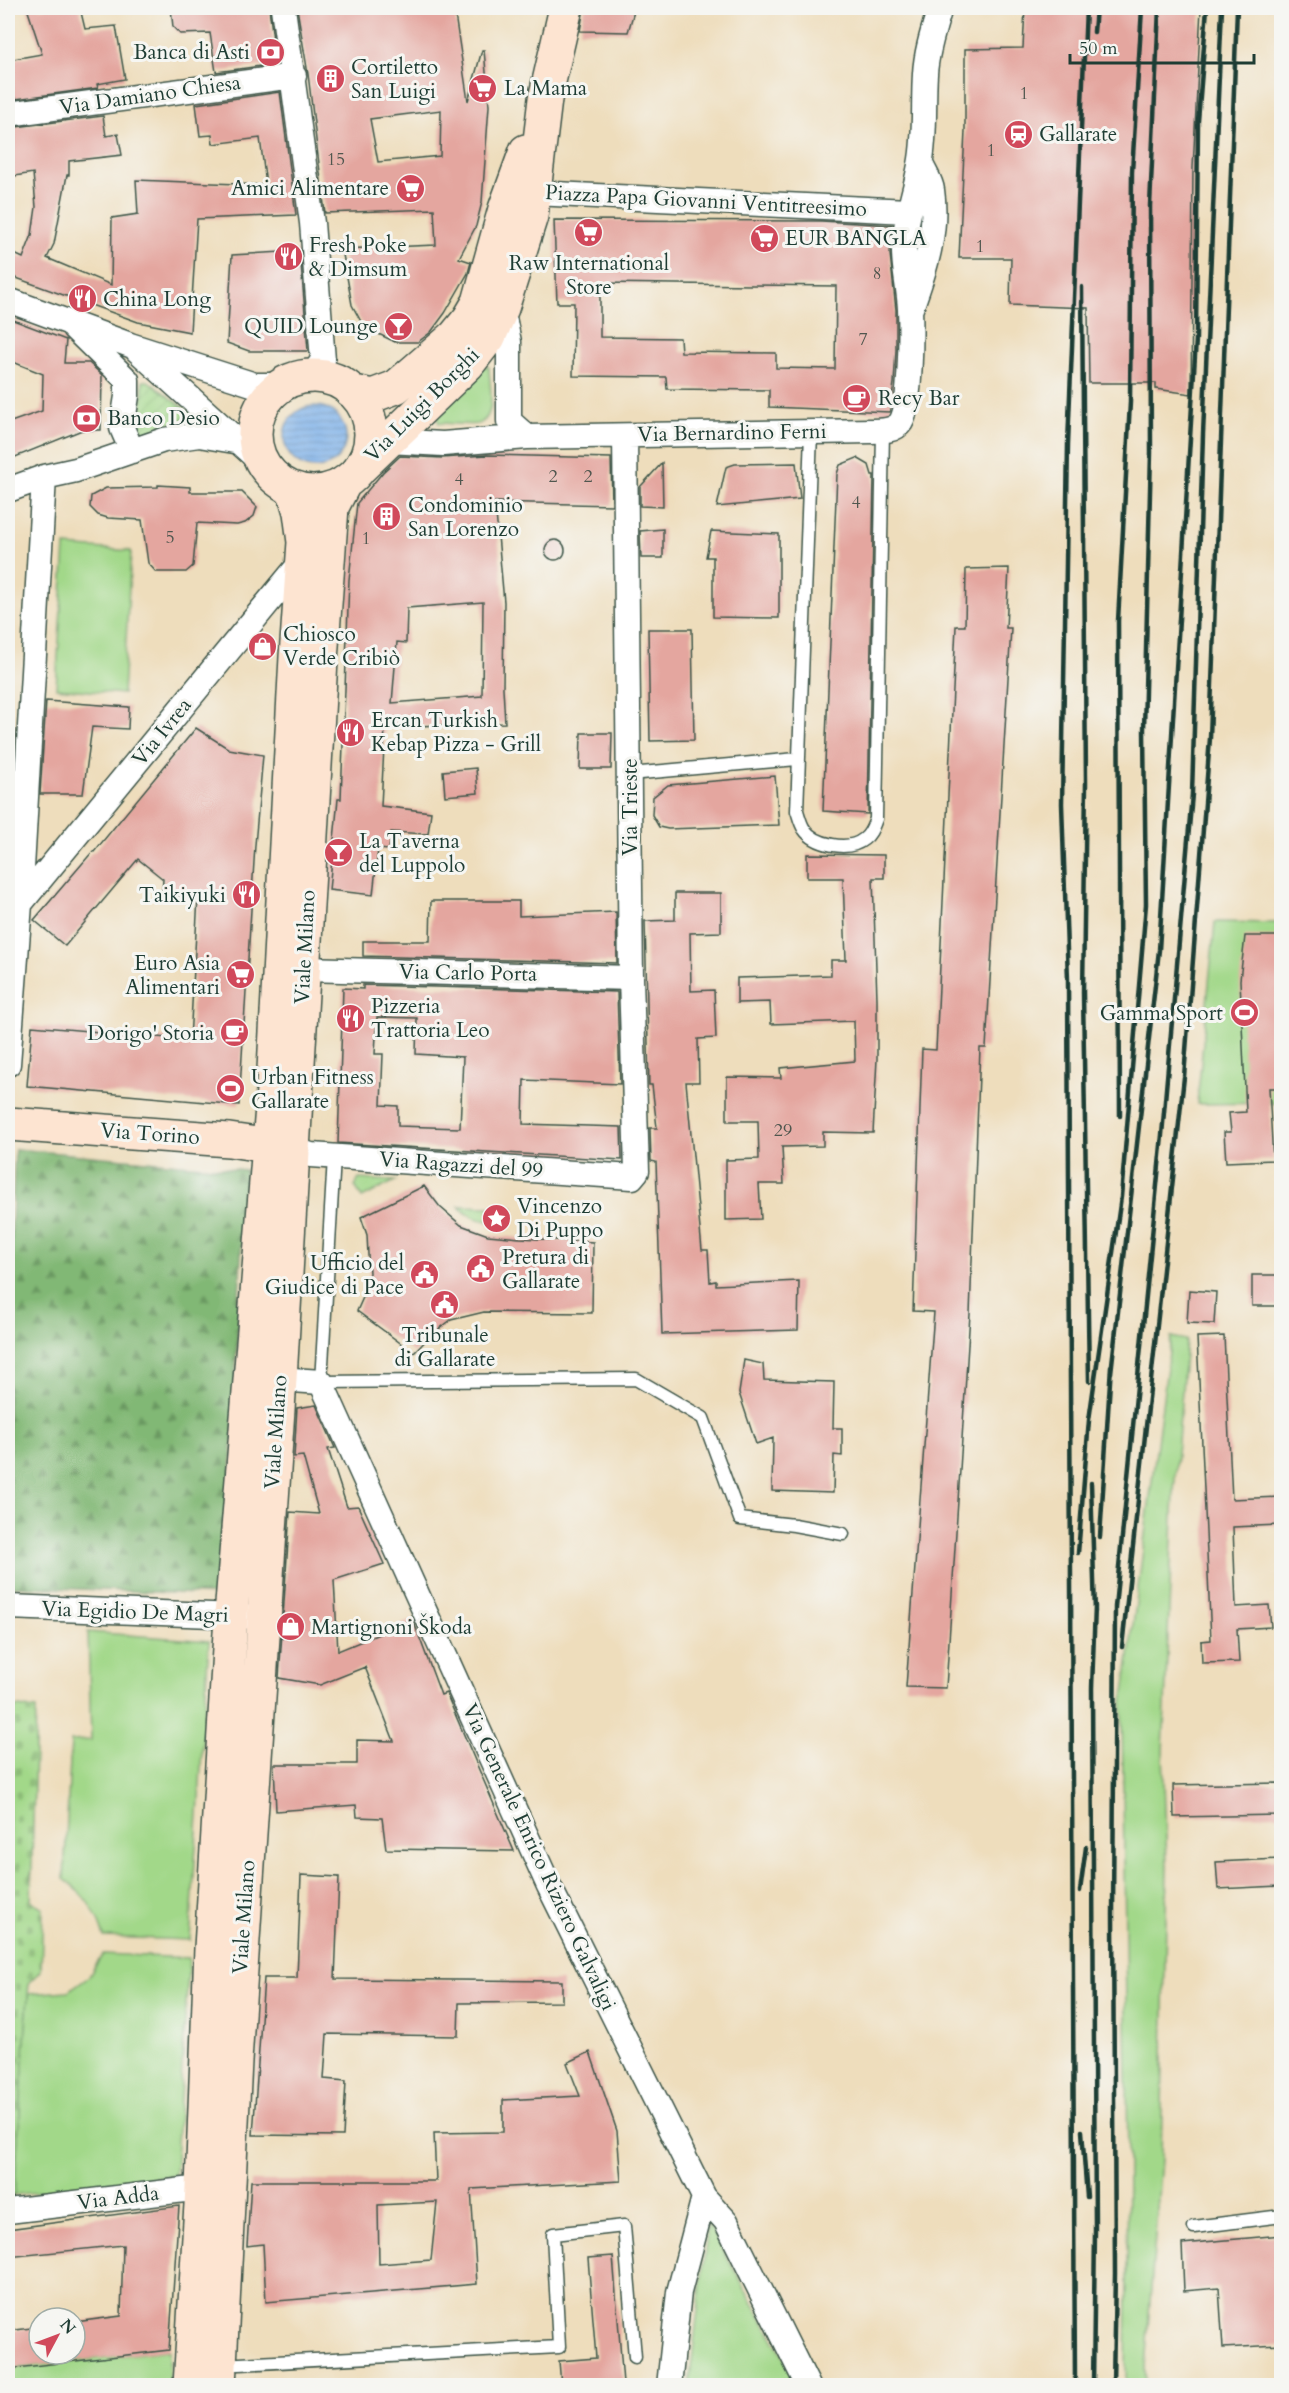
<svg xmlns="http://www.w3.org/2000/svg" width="1289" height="2393" viewBox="0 0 1289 2393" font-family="Cardo,serif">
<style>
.green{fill:#a2d889;stroke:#608a5e;stroke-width:1.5}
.forest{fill:url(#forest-firs);stroke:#507a54;stroke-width:1.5}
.cemetery{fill:url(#cemetery-stones);stroke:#608a5e;stroke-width:1.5}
.garden{fill:url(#garden-furrows);stroke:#608a5e;stroke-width:1.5}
.water{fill:url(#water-rules);stroke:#4e768e;stroke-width:1.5}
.building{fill:#e4a69f;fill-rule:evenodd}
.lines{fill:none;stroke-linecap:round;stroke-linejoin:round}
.lane-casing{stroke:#3e5548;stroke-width:15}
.street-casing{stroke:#3e5548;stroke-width:27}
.secondary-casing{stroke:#3e5548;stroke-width:36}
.lane{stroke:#fff;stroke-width:12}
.street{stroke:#fff;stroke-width:24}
.secondary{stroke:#fde4d1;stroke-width:33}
.rail{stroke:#1f3d34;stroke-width:4.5}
.labels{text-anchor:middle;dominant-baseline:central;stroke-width:6;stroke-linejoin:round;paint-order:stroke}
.number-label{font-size:18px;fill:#50574f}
.poi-label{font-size:21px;fill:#1f3d34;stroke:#f6f6f2;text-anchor:start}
.street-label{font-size:21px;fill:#1f3d34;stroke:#f6f6f2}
</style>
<defs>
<pattern id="forest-firs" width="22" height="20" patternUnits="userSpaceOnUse" patternTransform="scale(1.5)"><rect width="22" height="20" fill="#81b875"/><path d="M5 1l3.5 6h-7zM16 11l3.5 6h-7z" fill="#699761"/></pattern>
<pattern id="cemetery-stones" width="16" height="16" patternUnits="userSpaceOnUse" patternTransform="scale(1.5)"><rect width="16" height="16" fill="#a2d889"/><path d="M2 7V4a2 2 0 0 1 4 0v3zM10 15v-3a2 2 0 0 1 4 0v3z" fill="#8bba77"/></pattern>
<pattern id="garden-furrows" width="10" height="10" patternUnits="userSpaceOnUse" patternTransform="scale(1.5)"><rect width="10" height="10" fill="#a2d889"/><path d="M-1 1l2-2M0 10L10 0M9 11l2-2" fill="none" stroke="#8bba77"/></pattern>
<pattern id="water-rules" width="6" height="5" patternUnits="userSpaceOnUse" patternTransform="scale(1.5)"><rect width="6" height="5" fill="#7db0e9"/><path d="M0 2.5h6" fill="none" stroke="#6690be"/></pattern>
</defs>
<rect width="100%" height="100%" fill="#f6f6f2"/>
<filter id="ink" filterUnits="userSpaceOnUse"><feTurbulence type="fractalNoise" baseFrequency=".0167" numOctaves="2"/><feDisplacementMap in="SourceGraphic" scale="12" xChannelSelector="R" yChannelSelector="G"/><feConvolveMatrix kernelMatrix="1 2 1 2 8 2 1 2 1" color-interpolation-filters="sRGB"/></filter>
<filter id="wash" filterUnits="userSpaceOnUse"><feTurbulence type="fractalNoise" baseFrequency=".008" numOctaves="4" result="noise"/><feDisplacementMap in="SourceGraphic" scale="24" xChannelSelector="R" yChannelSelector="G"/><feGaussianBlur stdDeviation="1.35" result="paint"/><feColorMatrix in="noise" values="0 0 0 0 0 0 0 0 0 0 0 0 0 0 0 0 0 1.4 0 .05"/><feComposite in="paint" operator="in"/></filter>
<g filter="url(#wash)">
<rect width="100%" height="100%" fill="#eeddbc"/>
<path class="green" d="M482 366 489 367C489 383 498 418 478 424 467 426 451 423 439 423L436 416Z
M65 546 131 551 123 694 56 688Z
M1215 922 1281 923V1103L1197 1104Z
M359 1179 395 1181 362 1198 355 1186Z
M459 1206 513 1208 512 1224C491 1221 473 1223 459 1206Z
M1171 1337 1186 1340 1174 1492 1163 1752 1167 1867 1161 2159 1145 2367 1146 2385 1126 2386 1128 2161 1122 1709Z
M88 1632 209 1641 190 1940 104 1937C97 1912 85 1894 64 1879L71 1741 91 1740Z
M103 1954 189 1958 175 2175 14 2195 28 1994 68 1991 89 1976Z
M708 2224 794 2375 798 2385 689 2386Z
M169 2350 170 2385H8V2369Z"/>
<path class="forest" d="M15 1149 245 1170 225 1595 8 1586V1249H11Z"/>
<path class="cemetery" d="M8 1706 36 1709 31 1901 43 1908 41 1971 29 1982 14 2195 8 2196Z"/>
<path class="garden" d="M143 381H148L194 415 146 433 138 431 135 422 142 407Z"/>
<path class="water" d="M284 437a31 31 0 1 1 62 0a31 31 0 1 1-62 0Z"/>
<g id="blocks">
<path class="building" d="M27 8H80L85 29 116 26 125 79 97 84 98 88 8 100V60L42 54Z
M171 8H269L276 64 216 72 210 33 180 34 173 27Z
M297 8H454L468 101 482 50H484L489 106 482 202 476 226 459 258 471 262 468 273 445 313 431 332 418 342H395L364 327 352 305 342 249 436 245 434 209 325 213 308 74ZM441 110 440 156 378 162 370 119Z
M584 8H635L628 32 580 31Z
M1025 8H1201L1193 168 1191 394 1156 389V383H1089L1088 308 1010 305 1011 258H959L965 131V49L1023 48Z
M280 92 296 215 197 219 190 332 138 322 8 275V251L23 258 32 235 36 207 33 173 8 177V128L103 116 106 136 118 134 122 155 69 161V175H67L54 244 47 258 111 285 112 218 138 214 136 180 266 185 260 138 213 144 212 135 200 136 196 104Z
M554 220 821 221 892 225 890 254 896 310V350L894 383 890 412 769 407V390L667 389 666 377 573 376 574 303H557ZM600 283 836 286 835 369 776 368V353L681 352 680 338 600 337Z
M300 251 308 351H249L227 343 232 255Z
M8 318 66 340 64 363H89L102 375 101 430H82L8 460V423L42 411 43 374 8 360Z
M487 455 611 458 612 505 495 502 504 602 503 688 505 723 385 727 381 806 431 812 428 834 391 832 389 850 378 849 373 895 329 890 338 799H341L349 580 357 503 383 472 400 456 442 458ZM483 602 482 696 392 703 397 642 406 643 407 608Z
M857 458 869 465 872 475H874L868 814 823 811 837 474 840 465Z
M662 463 663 507 640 506V487Z
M796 463 800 499 717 507 726 467 735 464Z
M158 485 190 487V492H242L257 507 254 516 245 523 237 525 197 523 193 566 186 572H156L148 563 142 520 108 518 98 515 90 507 91 496 106 488 158 487Z
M663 529V558H641L640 531Z
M711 531 779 534V618L713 617V557H706Z
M545 550a10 10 0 1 1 20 0a10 10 0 1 1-20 0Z
M1009 568 1006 628H1011L986 1048H980L970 1314 946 1688 906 1687 934 1312 913 1311 922 1049 936 1050 956 626H965L966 569Z
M648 629H692L694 740 650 741Z
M46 701 129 707 128 729 92 727 83 794H40Z
M196 728 229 749 263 755 255 845 239 1105 27 1086 32 1026 190 1040 198 897 162 894 163 879 138 859 65 946 34 920 93 851 94 852Z
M581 733H612L611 769H580Z
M476 768 478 793 445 796 443 771Z
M775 776 779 825 668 829 659 827 652 815 653 797 668 785Z
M807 854 884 855V878H873L877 999V1059L873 1133 823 1132V1146L782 1147 784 1184H759L761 1219 726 1220V1160L759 1159 758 1121H727V1077L781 1078 780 1068 855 1061 854 1021 771 1024 770 1002 737 1003V978L831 975V960H846L843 878H807Z
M675 893H721V932L690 933 691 991 714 990 716 1038 698 1039 699 1082H686L702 1250H708L710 1282 716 1281V1285L799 1281 798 1330 662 1334 656 1162 651 1161 650 1128H657L652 1085H649L645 921 675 920Z
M431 901H519V916L616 912 617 963 363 956V941H430Z
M1245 936H1281V1088H1269L1273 1160 1226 1162 1224 1132H1231L1229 1113 1246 1112 1240 980Z
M363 985 617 992 620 1084 524 1080 523 1124 621 1127 622 1160 338 1143 343 988 363 989ZM377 1017 417 1018 416 1054 463 1057 460 1128 398 1126V1106L381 1105 383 1054H375Z
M424 1186 440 1207 461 1225 488 1235 520 1238 593 1242 592 1313 484 1312 451 1320 431 1335 414 1353 357 1311 365 1293 369 1274 367 1235 361 1217Z
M1252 1275H1281V1306H1252Z
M1189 1290 1216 1292 1214 1324 1187 1323Z
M1224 1336 1232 1499 1281 1497V1525L1233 1527 1236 1607 1269 1605 1271 1627 1237 1629 1239 1662 1202 1663 1201 1641 1211 1640 1197 1337Z
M744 1360 763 1364 764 1380 834 1382 833 1428H842V1456L834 1455 833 1493 772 1491 773 1438 756 1444 739 1393Z
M316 1405 335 1448 328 1449 347 1507 358 1506 384 1564 334 1580 338 1651 413 1620 441 1695 446 1693 514 1851 386 1849 382 1818 357 1817 356 1805 276 1811 274 1764H357V1740L394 1741 365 1667 320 1685 279 1678 290 1512 319 1514 303 1456 294 1457 297 1408Z
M1281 1783V1815L1174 1817 1173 1785Z
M1281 1859V1886L1218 1889 1216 1862Z
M301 1875 339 1877 335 1979 562 1981V2002L459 2003 458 2036 327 2034 324 2079 346 2081 343 2136 253 2135 264 1978H297Z
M590 2052 617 2131 621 2181 471 2189 477 2284 266 2302 263 2244 247 2246 251 2181H436L434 2133 503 2132V2100L580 2096 567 2063ZM437 2202 431 2260 379 2264 378 2205Z
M179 2206 169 2350 8 2369V2331L39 2327V2354H75V2322L121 2316 123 2245 8 2257V2229Z
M1281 2235V2345L1223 2348 1219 2288 1184 2291 1182 2244Z
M613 2256 623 2383 561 2385 559 2361 596 2358 588 2258Z"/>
</g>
</g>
<g filter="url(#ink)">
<use href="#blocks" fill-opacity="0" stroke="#3e5548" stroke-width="1.5"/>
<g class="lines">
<defs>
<path id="lane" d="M811 433 797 811C799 816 800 823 804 829 815 845 848 852 864 839 871 834 873 826 876 819L883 431
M630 774 797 759
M334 1157 321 1382 636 1379 703 1418 740 1519 794 1525 843 1534
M1194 2227 1282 2216
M221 2365 559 2347 553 2234 624 2226 635 2357"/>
<path id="street" d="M283 8 312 223 323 360 317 369 307 377
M8 114 294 76
M528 178 534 193 908 211
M8 300 130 345 255 385H283
M502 308 509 342V421L527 437
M911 308C925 270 938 231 932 190 931 181 924 172 921 164
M74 328 127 380V396L122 428 132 451
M137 350 262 463
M388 441 443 444 527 437 872 431C882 431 895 431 901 422 911 405 911 331 910 309 909 287 903 267 904 245 906 215 915 193 920 165 926 136 923 104 925 74 926 52 934 28 940 8
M8 490 44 477 76 470 164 440 199 435 240 442
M20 904 303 560
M304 969 631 978
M8 1064 20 904 44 477
M292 1149 311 1155 632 1177 637 1171 631 978 625 436
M264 1378 321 1382 549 1886 704 2197 726 2221 808 2386
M8 1607 263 1617
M8 2211 218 2186
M669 2386 679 2292 704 2197"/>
<path id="secondary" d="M255 434a58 58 0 1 1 116 0a58 58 0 1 1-116 0Z
M351 391 372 396 396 387 455 336 469 319 479 302 505 209 526 151
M359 469 468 364 489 337 502 308 531 216 545 99 566 8
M8 1124 229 1140 290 1149
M190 2386 202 2188 211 1948 231 1616 272 1107 296 657 304 542 300 512 295 495 289 487
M219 2386 235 2061 280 1379 321 660 332 507 345 482"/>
</defs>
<use href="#lane" class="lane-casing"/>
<use href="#street" class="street-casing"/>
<use href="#secondary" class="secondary-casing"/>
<use href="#lane" class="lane"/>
<use href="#street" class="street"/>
<use href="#secondary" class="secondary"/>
<path class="rail" d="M1094 32 1096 8
M1082 287 1086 783 1083 992 1089 1381
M1120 1116 1118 621 1130 402 1132 172 1142 8
M1111 1373 1159 950 1196 339 1198 121 1207 8
M1091 1483 1095 1612
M1100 1537 1111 1366
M1078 1553 1089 1420 1121 1197 1146 904 1144 730 1151 452 1150 206 1159 8
M1122 1647 1184 1077 1210 738 1237 8
M1080 1891 1086 1847
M1082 2131 1087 2197
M1075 2386 1068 980 1062 804 1068 444 1086 8
M1093 2386 1095 2231 1092 1688 1095 1606
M1113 2386 1115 2273 1113 1915 1115 1607 1162 1135 1192 794 1203 434 1222 8"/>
</g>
</g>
<defs>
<symbol id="bank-disc" viewBox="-11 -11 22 22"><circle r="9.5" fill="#d1495b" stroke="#f6f6f2"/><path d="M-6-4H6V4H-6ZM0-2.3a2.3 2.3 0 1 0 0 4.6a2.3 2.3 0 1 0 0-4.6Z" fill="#fff"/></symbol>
<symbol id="building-disc" viewBox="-11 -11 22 22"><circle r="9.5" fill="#d1495b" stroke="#f6f6f2"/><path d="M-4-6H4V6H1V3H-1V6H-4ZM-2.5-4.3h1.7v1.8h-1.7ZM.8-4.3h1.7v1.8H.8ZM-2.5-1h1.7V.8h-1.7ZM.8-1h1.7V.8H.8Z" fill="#fff"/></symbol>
<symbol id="supermarket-disc" viewBox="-11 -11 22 22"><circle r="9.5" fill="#d1495b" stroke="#f6f6f2"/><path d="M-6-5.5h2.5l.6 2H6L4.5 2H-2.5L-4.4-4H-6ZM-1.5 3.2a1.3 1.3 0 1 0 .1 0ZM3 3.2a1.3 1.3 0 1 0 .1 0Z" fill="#fff"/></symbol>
<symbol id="station-disc" viewBox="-11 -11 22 22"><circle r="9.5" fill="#d1495b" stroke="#f6f6f2"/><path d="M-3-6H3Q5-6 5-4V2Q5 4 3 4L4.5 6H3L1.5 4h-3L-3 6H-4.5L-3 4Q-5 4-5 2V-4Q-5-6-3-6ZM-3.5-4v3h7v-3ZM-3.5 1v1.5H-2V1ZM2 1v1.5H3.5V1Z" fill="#fff"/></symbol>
<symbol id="restaurant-disc" viewBox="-11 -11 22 22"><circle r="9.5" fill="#d1495b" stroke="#f6f6f2"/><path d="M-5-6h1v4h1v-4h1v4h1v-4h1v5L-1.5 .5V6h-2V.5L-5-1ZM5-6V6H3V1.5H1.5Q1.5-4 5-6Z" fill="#fff"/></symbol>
<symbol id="bar-disc" viewBox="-11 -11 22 22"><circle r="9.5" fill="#d1495b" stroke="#f6f6f2"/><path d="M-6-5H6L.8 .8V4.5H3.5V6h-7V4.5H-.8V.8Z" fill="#fff"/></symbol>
<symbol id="cafe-disc" viewBox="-11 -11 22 22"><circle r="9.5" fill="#d1495b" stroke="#f6f6f2"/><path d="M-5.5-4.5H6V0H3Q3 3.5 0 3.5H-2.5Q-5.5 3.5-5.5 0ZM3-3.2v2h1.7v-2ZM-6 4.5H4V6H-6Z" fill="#fff"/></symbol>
<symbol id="shop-disc" viewBox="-11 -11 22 22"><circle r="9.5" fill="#d1495b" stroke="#f6f6f2"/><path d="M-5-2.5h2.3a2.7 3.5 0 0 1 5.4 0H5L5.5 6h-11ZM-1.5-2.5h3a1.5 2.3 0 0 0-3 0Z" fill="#fff"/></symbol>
<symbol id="stadium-disc" viewBox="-11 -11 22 22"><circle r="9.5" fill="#d1495b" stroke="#f6f6f2"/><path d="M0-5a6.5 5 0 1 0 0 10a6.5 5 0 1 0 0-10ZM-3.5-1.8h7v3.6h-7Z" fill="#fff"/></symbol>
<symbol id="sight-disc" viewBox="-11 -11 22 22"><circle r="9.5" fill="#d1495b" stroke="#f6f6f2"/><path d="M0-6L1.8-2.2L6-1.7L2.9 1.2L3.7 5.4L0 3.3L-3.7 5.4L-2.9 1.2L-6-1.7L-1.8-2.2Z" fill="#fff"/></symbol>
<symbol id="civic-disc" viewBox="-11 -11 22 22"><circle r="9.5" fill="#d1495b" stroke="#f6f6f2"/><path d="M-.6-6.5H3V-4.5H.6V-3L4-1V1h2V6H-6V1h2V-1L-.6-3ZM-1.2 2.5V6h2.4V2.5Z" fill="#fff"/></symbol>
</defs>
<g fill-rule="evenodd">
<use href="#bank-disc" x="254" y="36" width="33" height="33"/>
<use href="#building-disc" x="314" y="62" width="33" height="33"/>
<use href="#supermarket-disc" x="466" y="72" width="33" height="33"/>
<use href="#station-disc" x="1002" y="118" width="33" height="33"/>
<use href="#supermarket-disc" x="394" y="172" width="33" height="33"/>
<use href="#supermarket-disc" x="572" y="216" width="33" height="33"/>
<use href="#supermarket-disc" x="748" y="222" width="33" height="33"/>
<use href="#restaurant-disc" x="272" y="240" width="33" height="33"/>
<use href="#restaurant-disc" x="66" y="282" width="33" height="33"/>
<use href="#bar-disc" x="382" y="310" width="33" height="33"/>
<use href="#cafe-disc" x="840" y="382" width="33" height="33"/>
<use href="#bank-disc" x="70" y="402" width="33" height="33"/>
<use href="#building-disc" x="370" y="500" width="33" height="33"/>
<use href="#shop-disc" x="246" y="630" width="33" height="33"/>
<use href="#restaurant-disc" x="334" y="716" width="33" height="33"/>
<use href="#bar-disc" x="322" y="836" width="33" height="33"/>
<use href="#restaurant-disc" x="230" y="878" width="33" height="33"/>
<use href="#supermarket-disc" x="224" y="958" width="33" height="33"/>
<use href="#stadium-disc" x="1228" y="996" width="33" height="33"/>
<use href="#restaurant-disc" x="334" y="1002" width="33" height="33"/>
<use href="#cafe-disc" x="218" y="1016" width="33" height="33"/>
<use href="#stadium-disc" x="214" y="1072" width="33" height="33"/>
<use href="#sight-disc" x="480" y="1202" width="33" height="33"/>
<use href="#civic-disc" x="464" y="1252" width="33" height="33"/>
<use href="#civic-disc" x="408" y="1258" width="33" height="33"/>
<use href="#civic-disc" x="428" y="1288" width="33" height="33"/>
<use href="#shop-disc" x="274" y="1610" width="33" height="33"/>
</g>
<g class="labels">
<g class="number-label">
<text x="1024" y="93">1</text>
<text x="991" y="150">1</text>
<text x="336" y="159">15</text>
<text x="980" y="246">1</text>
<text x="877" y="273">8</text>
<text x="863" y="339">7</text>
<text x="553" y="476">2</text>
<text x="588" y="476">2</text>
<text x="459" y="479">4</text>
<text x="856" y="502">4</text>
<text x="170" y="537">5</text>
<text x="366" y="538">1</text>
<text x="783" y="1130">29</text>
</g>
<g class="poi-label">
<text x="250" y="52" text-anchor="end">Banca di Asti</text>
<text x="351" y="67">Cortiletto<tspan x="351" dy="24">San Luigi</tspan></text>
<text x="504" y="88">La Mama</text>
<text x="1039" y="134">Gallarate</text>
<text x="389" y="188" text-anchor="end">Amici Alimentare</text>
<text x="785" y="238">EUR BANGLA</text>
<text x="309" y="245">Fresh Poke<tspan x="309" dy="24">&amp; Dimsum</tspan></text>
<text x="589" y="263" text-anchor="middle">Raw International<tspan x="589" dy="24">Store</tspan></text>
<text x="103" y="299">China Long</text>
<text x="378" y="326" text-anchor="end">QUID Lounge</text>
<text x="878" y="398">Recy Bar</text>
<text x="107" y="418">Banco Desio</text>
<text x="408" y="505">Condominio<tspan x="408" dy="24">San Lorenzo</tspan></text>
<text x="283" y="634">Chiosco<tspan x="283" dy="24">Verde Cribiò</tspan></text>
<text x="371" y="720">Ercan Turkish<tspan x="371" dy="24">Kebap Pizza - Grill</tspan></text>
<text x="359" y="841">La Taverna<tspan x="359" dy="24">del Luppolo</tspan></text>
<text x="226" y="895" text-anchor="end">Taikiyuki</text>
<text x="220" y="963" text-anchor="end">Euro Asia<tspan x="220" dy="24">Alimentari</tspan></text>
<text x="371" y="1006">Pizzeria<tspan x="371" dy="24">Trattoria Leo</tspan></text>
<text x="1223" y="1013" text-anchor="end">Gamma Sport</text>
<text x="214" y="1033" text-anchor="end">Dorigo' Storia</text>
<text x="251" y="1077">Urban Fitness<tspan x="251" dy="24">Gallarate</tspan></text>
<text x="517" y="1206">Vincenzo<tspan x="517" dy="24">Di Puppo</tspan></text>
<text x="502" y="1257">Pretura di<tspan x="502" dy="24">Gallarate</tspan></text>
<text x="404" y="1263" text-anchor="end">Ufficio del<tspan x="404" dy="24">Giudice di Pace</tspan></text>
<text x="445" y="1335" text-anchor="middle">Tribunale<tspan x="445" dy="24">di Gallarate</tspan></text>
<text x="311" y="1627">Martignoni Škoda</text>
</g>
<g class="street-label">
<text transform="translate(150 95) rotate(-8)">Via Damiano Chiesa</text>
<text transform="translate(706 201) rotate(3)">Piazza Papa Giovanni Ventitreesimo</text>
<text transform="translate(422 405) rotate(-45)">Via Luigi Borghi</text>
<text transform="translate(732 433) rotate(-1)">Via Bernardino Ferni</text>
<text transform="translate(162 732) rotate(-51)">Via Ivrea</text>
<text transform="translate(630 807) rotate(-90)">Via Trieste</text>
<text transform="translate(305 947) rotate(-87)">Viale Milano</text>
<text transform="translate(468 973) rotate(1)">Via Carlo Porta</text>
<text transform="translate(150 1134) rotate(4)">Via Torino</text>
<text transform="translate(461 1165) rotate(4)">Via Ragazzi del 99</text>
<text transform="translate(276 1432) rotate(-86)">Viale Milano</text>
<text transform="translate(135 1612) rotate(2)">Via Egidio De Magri</text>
<text transform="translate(539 1857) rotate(65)">Via Generale Enrico Riziero Galvaligi</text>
<text transform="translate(244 1917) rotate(-86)">Viale Milano</text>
<text transform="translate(118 2198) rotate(-7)">Via Adda</text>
</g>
</g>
<rect width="1289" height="2393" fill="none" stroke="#f6f6f2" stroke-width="30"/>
<g transform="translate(57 2336) rotate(49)"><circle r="28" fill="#f6f6f2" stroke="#a0aca6" stroke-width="1.5"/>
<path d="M0-4.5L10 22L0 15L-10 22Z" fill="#d1495b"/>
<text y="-9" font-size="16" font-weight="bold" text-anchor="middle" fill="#1f3d34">N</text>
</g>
<path d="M1070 54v9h184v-9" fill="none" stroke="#1f3d34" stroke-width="3"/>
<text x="1079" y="54" font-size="18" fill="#1f3d34" stroke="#f6f6f2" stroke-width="4.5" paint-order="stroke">50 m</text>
</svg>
